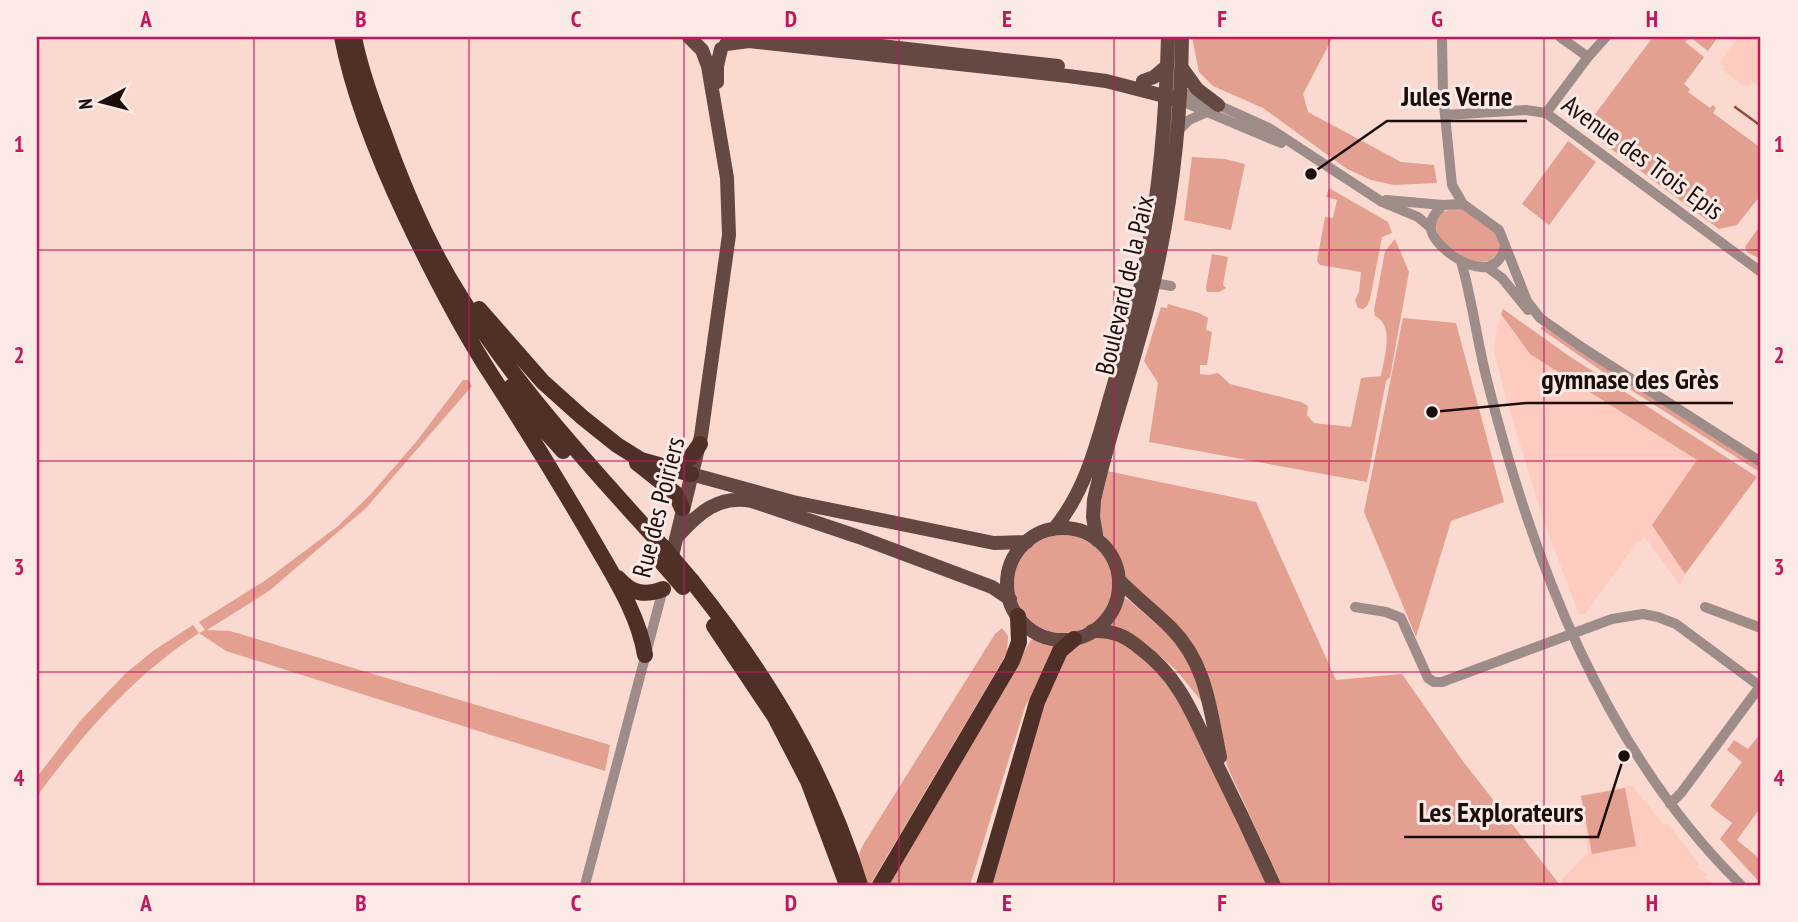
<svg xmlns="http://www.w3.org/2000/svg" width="1798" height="922" viewBox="0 0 1798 922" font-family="'PT Sans Narrow',sans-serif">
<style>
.built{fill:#fdcbc0}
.green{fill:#e39f8f}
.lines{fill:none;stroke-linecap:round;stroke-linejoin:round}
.stream{stroke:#934d3e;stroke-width:2.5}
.minor{stroke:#9e8c88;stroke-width:10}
.major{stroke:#644841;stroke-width:14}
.highway{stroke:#4f3028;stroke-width:16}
.highway-bridge{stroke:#4f3028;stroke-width:16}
.grid{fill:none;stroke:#c2185b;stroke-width:2;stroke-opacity:0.55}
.labels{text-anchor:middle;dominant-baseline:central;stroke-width:6;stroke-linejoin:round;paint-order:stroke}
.street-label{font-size:26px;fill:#1b0d0a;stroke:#fbeae6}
.leader{fill:none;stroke:#1b0d0a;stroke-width:2.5}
.callout-dot{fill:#1b0d0a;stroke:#fbeae6;stroke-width:2.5}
.callout-label{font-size:28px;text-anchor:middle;font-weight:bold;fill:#1b0d0a;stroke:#fbeae6;stroke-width:6;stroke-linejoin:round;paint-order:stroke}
.neatline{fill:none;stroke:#c2185b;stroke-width:2.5}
.grid-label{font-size:23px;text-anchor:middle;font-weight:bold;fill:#c2185b}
</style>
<rect width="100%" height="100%" fill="#fad9d1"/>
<path class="built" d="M1738 37H1761V90L1754 82 1746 88 1723 70 1725 67 1719 63Z
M1503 309 1569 356 1757 477 1685 574 1680 585 1644 536 1641 541H1638L1585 614H1579L1544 522 1506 398 1494 351 1497 328Z
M1632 785 1663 824H1668L1699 864 1697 867 1707 874 1705 878 1714 885H1599L1597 882 1593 885H1565L1561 881 1588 852 1581 796Z"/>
<path class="green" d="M1192 37H1333L1303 94 1308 112 1401 162 1434 165 1437 183 1394 185 1371 180 1347 169 1263 108 1213 86 1199 72Z
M1653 37H1718L1708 51 1690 37 1685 42 1704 57 1684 84 1690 89 1688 92 1710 108 1713 105 1716 108 1713 113 1761 148V195L1737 225 1719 229 1584 129Z
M1568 141 1596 162 1549 225 1522 204Z
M1192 157 1225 159 1245 164 1231 230 1184 220Z
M1329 188 1388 222 1392 233 1382 237 1370 299 1367 306 1363 309 1358 308 1355 300 1359 292 1361 272 1320 265 1317 261 1325 217 1333 218 1337 200 1326 197Z
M1459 206C1479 219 1518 235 1490 261L1472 263 1440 240 1435 225 1440 213Z
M1761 224V259L1748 253 1745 247Z
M1395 239 1409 272 1390 377 1386 381 1367 482 1149 442 1158 383 1144 361 1161 307 1167 308 1168 304 1199 313 1208 318 1206 330 1212 332 1207 365H1200V374L1208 375 1218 373 1230 384 1301 402 1308 406 1307 415 1314 423 1351 427 1361 378 1381 376C1384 358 1395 325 1375 316L1374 310 1385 251Z
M1212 254 1228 257 1223 285 1226 288 1219 292H1207L1206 288Z
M1503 309 1569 356 1757 477 1685 574 1652 525 1697 460 1530 354 1501 314Z
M1403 318 1456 323 1504 502 1451 521 1416 637 1364 512Z
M1542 326 1761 467V473L1606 374 1541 329Z
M463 380H468L472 386 366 508 269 591 207 630 230 631 610 745 605 771 226 651 199 633C133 676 84 733 37 796V777L81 720 126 673 153 651 193 625 199 633 205 630 199 622 266 580 338 526 370 495 416 442Z
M1107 471 1256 502 1336 680 1402 674 1462 760 1560 885H1282L1228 768 1200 663 1127 580 1112 548 1103 534 1098 509Z
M1014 584a49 49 0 1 1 98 0a49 49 0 1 1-98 0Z
M1122 598 1127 599 1174 639 1194 671 1202 702 1177 671 1159 655 1111 627 1110 621 1116 613Z
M1002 628 1008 636 1007 653 870 885H868L858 856 863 845 995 634Z
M1098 636C1137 639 1166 679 1185 710L1267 885H990L1032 735 1060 661 1078 643Z
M1034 639 1059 645 1025 707 970 885H887L1031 640Z
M1761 733V807L1737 840 1761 860V884L1720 839 1732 823 1710 806 1742 762 1727 750 1734 740 1748 749Z
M1625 788 1636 846 1592 854 1581 796Z"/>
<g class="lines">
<path class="stream" d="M1735 107 1761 126"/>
<path class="minor" d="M1442 37 1443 95 1452 185 1463 204
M1560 37 1588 57
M1181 92 1218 105 1269 128 1382 202 1418 217 1431 228
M1178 94 1181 101 1281 143
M1546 113 1588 57 1606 37
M1445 115 1526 110 1546 113 1761 272
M1179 130 1189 120 1207 112
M1386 200 1443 205
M1505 245C1498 277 1472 269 1452 255 1433 241 1420 225 1443 205L1463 204 1499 230 1527 301 1540 318 1583 348 1761 462
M1461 261C1472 299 1477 341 1487 380 1533 563 1604 750 1741 885
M1487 267 1502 278 1528 310
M1154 283 1171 286
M1355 607 1386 612 1401 618 1428 678 1434 682H1442L1612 619 1643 614 1658 617 1676 624 1761 687
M1705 607 1761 628
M1670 804 1681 793 1761 685
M585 885 663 589"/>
<path class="major" d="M802 37 1058 66
M726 44 749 41 1068 76 1106 81 1172 98
M1182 68 1197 89 1218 105
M1143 81 1154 77 1167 66
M717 82V66L721 49
M691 474 793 502 994 543 1027 542
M1007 584a56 56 0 1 1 112 0a56 56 0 1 1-112 0Z
M1054 529C1085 492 1097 444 1110 398 1121 359 1134 320 1142 280 1159 201 1166 118 1168 37
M678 536C699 512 719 495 752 501L859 537 992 587 1010 599
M1097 540 1093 517 1094 500C1110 427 1137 357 1153 285 1172 203 1181 121 1182 37
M670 564 701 436 729 235 727 178 708 66 702 50 689 37
M1119 580C1135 597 1154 611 1171 628 1207 664 1210 710 1220 757
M1092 631C1113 630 1126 636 1141 649 1181 679 1193 716 1214 759 1235 801 1255 843 1274 885"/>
<path class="highway" d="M342 37C354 99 379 160 406 217 432 272 459 325 492 376 529 433 564 490 598 549 617 582 639 617 645 655
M354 37C360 69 372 102 384 133 404 189 428 246 460 296 517 388 591 467 663 547
M479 309 543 382 582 417 617 445 641 460 691 474
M511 387 536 421 563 451
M637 463 675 493 682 508
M667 468 690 458 700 444
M618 578C632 594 645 596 663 589
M692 581C767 675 825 770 860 885
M714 626 775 717 808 781 847 885
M880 885 1012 661 1019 642 1018 616
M984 885 1037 702 1060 651 1074 639"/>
<path class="highway-bridge" d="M663 547 692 581
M657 557 683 587"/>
</g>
<path class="grid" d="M254 37V885M469 37V885M684 37V885M899 37V885M1114 37V885M1329 37V885M1544 37V885M37 250H1761M37 461H1761M37 672H1761"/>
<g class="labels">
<g class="street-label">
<text transform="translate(1643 157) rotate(36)">Avenue des Trois Epis</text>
<text transform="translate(1124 285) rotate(-77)">Boulevard de la Paix</text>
<text transform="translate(658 507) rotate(-76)">Rue des Poiriers</text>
</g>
</g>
<path class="leader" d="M1311 174L1387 121H1527M1432 412L1527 403H1733M1624 756L1598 837H1404"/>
<g class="callout-dot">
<circle cx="1311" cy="174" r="7"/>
<circle cx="1432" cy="412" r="7"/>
<circle cx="1624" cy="756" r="7"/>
</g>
<g class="callout-label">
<text x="1457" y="106">Jules Verne</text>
<text x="1630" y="389">gymnase des Grès</text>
<text x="1501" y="822">Les Explorateurs</text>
</g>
<rect width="1798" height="922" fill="none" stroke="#fbeae6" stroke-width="77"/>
<g transform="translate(102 102) rotate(263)" stroke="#fbeae6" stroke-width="5" paint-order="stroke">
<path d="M0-5L12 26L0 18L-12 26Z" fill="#1b0d0a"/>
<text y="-10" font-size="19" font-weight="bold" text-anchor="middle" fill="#1b0d0a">N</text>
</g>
<rect x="38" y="38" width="1721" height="846" class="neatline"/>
<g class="grid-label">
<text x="146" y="27">A</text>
<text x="361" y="27">B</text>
<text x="576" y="27">C</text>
<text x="791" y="27">D</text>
<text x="1007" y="27">E</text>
<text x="1222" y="27">F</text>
<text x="1437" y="27">G</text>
<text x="1652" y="27">H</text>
<text x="19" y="152">1</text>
<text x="1779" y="152">1</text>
<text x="19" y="363">2</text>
<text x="1779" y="363">2</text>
<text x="19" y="575">3</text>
<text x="1779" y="575">3</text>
<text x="19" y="786">4</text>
<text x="1779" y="786">4</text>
<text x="146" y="911">A</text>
<text x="361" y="911">B</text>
<text x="576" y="911">C</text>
<text x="791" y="911">D</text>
<text x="1007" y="911">E</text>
<text x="1222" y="911">F</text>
<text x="1437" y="911">G</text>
<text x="1652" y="911">H</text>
</g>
</svg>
